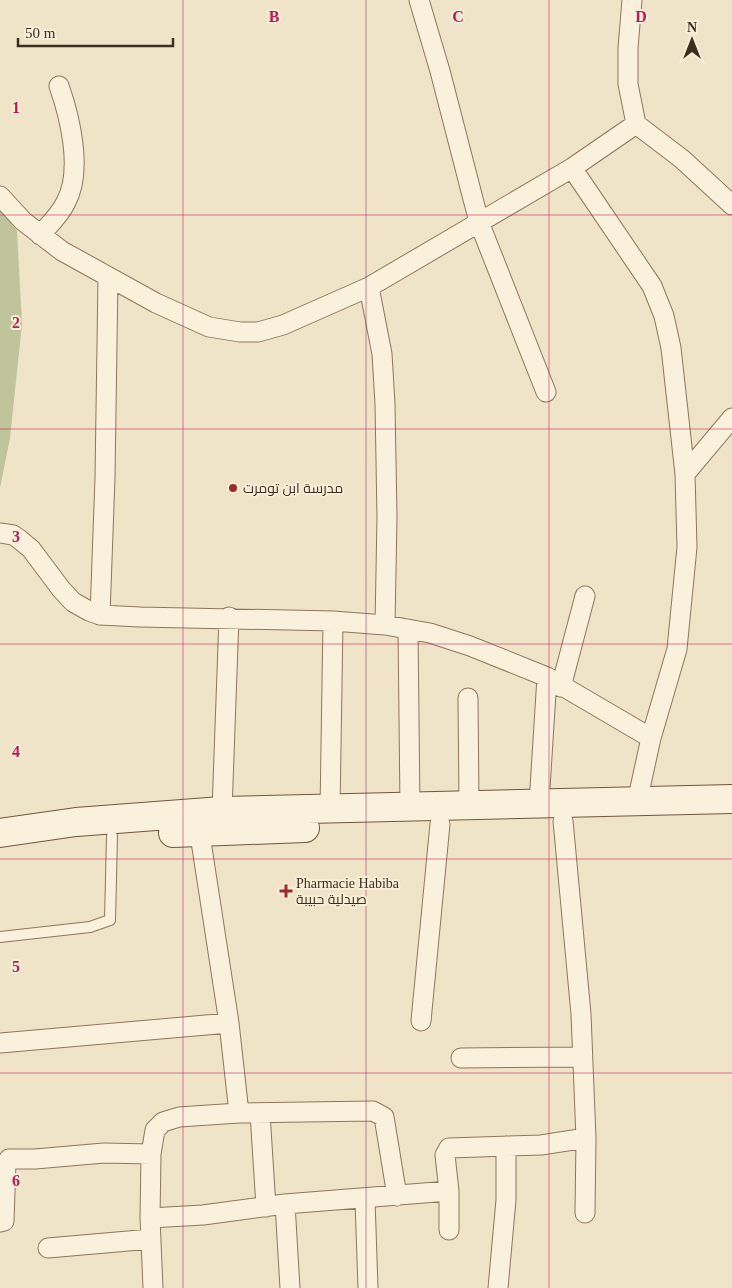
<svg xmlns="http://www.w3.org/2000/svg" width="732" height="1288" viewBox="0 0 732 1288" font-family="'Times New Roman',Cairo,serif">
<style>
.cemetery{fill:#bfc49a}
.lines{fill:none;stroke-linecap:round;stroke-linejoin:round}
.service-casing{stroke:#8d765c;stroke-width:12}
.minor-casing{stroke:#8d765c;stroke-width:21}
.secondary-casing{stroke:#6f573f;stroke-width:30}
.service{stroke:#faf1dc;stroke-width:10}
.minor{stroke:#faf1dc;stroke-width:19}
.secondary{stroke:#faf1dc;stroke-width:28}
.grid{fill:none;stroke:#c2185b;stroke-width:1;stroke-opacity:0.55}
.poi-dot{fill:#9e2a2b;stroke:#f7eed8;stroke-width:2}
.labels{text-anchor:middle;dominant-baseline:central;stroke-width:4;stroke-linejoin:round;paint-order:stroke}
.poi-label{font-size:14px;fill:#3d2e20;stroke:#f7eed8;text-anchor:start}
.grid-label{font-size:16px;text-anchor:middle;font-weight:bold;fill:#c2185b;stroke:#f7eed8;stroke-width:4;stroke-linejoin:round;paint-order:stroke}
</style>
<rect width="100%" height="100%" fill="#f0e4c8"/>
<path class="cemetery" d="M0 208 17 231 22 324 10 438 0 488Z"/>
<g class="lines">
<defs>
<path id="service" d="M0 937 90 927 110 920 112 836"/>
<path id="minor" d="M419 0 440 71 479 222 546 392
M632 0 628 48V84L636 124 682 159 732 205
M572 168 652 286 664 316 671 348 685 474 687 547 677 649 651 738 637 802
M0 196 23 221 62 251 156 303 209 327 240 332H258L283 325 369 287 572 168 636 124
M40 235C49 225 60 215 66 202 83 171 70 117 59 86
M369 287 382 354 385 404 387 517 385 625
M685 474 732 418
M0 533 13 535 19 539 31 549 61 589 73 602 89 611 100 615 140 617 333 621 385 625 430 633 470 646 547 677 651 738
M100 615 105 478 108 277
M408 629 410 807
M561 687 585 596
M468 698 469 805
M539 804 547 677
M330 810 333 621
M222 811 229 617
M563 821 581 1014 586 1138 585 1213
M198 822 229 1023 239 1113
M421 1021 440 824
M0 1043 229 1023
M461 1058 582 1057
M260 1113 266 1207
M365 1199 368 1288
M285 1204 290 1288
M150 1218 203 1215 285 1204 449 1191
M0 1222 4 1221 6 1163 9 1159H35L104 1153 151 1154
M449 1230V1191L445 1155 449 1148 541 1145 586 1138
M48 1248 151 1239
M153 1288 150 1218 151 1154 155 1130 163 1122 179 1117 239 1113 373 1111 384 1117 397 1196
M498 1288 506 1200V1146"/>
<path id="secondary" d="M0 833 76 822 222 811 732 799
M173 833 305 828"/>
</defs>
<use href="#service" class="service-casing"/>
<use href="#minor" class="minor-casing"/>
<use href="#secondary" class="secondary-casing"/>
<use href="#service" class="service"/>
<use href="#minor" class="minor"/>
<use href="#secondary" class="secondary"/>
</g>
<path class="grid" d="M183 0V1288M366 0V1288M549 0V1288M0 215H732M0 429H732M0 644H732M0 859H732M0 1073H732"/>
<g class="poi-dot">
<circle cx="233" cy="488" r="5"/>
<path d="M283.5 883.5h5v5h5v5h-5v5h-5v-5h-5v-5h5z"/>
</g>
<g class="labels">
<g class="poi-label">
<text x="243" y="488">مدرسة ابن تومرت</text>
<text x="296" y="883">Pharmacie Habiba<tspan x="296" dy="16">صيدلية حبيبة</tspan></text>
</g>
</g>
<g class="grid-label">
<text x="274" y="22">B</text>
<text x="458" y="22">C</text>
<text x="641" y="22">D</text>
<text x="16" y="113">1</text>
<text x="16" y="328">2</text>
<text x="16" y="542">3</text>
<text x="16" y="757">4</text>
<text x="16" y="972">5</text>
<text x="16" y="1186">6</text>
</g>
<g transform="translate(692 40)" stroke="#f7eed8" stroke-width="4" paint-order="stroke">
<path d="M0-4L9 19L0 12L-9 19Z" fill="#3d2e20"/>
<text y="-8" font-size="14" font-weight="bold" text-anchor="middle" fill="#3d2e20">N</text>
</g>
<path d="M18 38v8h155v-8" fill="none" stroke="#3d2e20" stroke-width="2.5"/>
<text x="25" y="38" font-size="15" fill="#3d2e20" stroke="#f7eed8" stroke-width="4" paint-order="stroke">50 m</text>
</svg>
